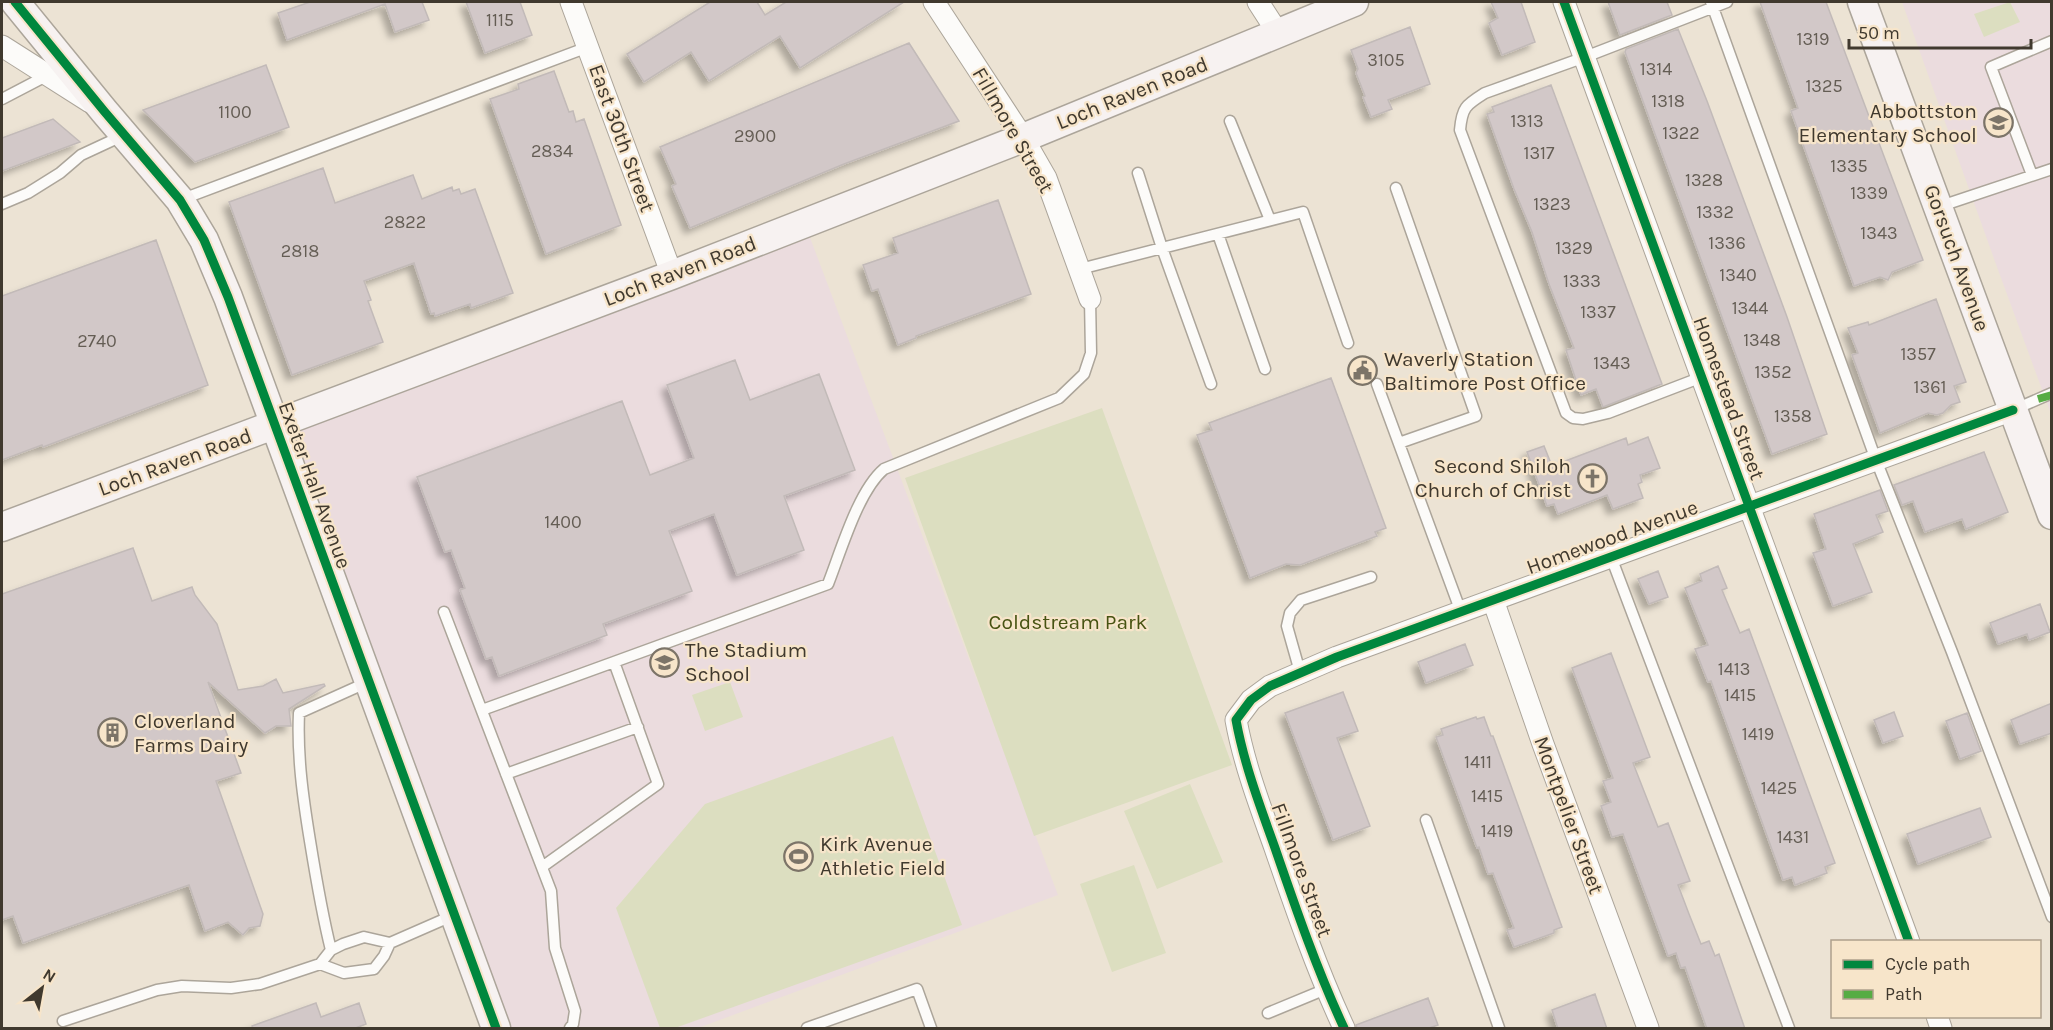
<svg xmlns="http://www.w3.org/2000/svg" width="2053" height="1030" viewBox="0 0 2053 1030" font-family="Karla,sans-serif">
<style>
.education{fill:#ebdcde}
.green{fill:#dcdec0}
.building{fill:#d2c8c8;stroke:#c2bab8;stroke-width:1.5;filter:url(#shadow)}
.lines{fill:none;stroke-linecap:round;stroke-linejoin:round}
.lane-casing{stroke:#aca59a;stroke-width:13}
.street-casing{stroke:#aca59a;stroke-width:23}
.secondary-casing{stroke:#aca59a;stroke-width:31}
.lane{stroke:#fcfbf9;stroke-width:10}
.street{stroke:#fcfbf9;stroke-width:21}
.secondary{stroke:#f7f2f1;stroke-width:28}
.quiet{stroke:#56ac44;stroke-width:8;stroke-dasharray:15 8;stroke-linecap:butt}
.cycleway-casing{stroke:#f7e5ca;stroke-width:13}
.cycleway{stroke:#00873e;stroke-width:9}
.labels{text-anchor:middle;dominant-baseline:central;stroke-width:4.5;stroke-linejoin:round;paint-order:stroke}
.number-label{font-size:18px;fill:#645d54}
.street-label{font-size:21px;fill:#40392e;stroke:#f7e5ca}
.poi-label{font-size:21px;fill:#40392e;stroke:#f7e5ca;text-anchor:start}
.park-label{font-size:21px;fill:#475312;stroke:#f7e5ca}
</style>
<defs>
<filter id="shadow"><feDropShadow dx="-5.5" dy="5.5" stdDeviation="3" flood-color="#0004"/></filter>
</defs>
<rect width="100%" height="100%" fill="#ece3d4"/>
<path class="education" d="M1902 2H2051V414L1997 267Z
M806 227 1058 895 698 1028H491L272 428Z"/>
<path class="green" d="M2010 2 2020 22 1984 37 1974 14Z
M1102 408 1232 765 1034 836 905 478Z
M730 682 743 717 705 731 692 695Z
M893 736 962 925 675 1028H660L616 908 705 804Z
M1190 784 1223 862 1157 889 1124 811Z
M1134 865 1166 953 1112 972 1080 884Z"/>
<path class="building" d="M310 2H422L429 20 395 32 385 4 287 40 278 13Z
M466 2H520L532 35 485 53Z
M710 2H757L765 15 786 2H904L800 68 780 36 709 81 691 52 644 82 627 54Z
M1491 2H1521L1535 42 1502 55 1489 23 1498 18Z
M1608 2H1667L1672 15 1620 35Z
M1760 2H1826L1923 260 1892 272 1888 280 1880 277 1854 286 1791 111 1798 108Z
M1410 27 1430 84 1388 100 1392 109 1371 117 1363 97 1365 96 1356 73 1358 69 1351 50Z
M1678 29 1707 101 1787 317 1827 434 1772 454 1625 52 1626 49Z
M909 43 959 121 844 164 690 228 672 186 676 184 660 147Z
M266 65 289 127 195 162 143 110Z
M554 71 569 112 573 111 576 122 584 119 621 225 546 254 490 99 519 89 518 84Z
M1551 85 1662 384 1603 407 1596 389 1581 395 1566 350 1574 348 1549 284 1532 232 1514 189 1487 114 1494 112 1492 107Z
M53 119 80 142 2 171V138Z
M323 168 335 203 413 175 422 199 452 187 453 191 459 189 461 194 475 189 513 293 471 308 470 304 435 316 434 313 431 314 414 263 364 281 371 300 368 301 383 342 292 375 229 202Z
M998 200 1031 294 916 336V338L898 345 878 289 872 291 863 265 898 253 893 238Z
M156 240 208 385 43 447 42 445 2 460V296Z
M1936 299 1966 382 1954 386 1960 402 1951 405 1943 413 1937 415 1928 413 1880 433 1852 355 1858 353 1848 328 1868 322 1869 325Z
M735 360 750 400 819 374 855 470 784 496 804 550 737 575 714 514 669 531 692 591 603 624 607 635 499 676 492 657 486 659 460 590 465 588 451 550 445 552 417 477 622 401 650 475 694 458 667 385Z
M1331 378 1386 528 1375 532 1377 536 1300 565 1286 564 1250 578 1197 435 1212 430 1209 423Z
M1648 437 1660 468 1640 475 1642 482 1638 484 1643 498 1613 509 1607 495 1558 514 1554 504 1547 506 1527 452 1544 446 1552 466 1626 438 1628 445Z
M1984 452 2008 512 1966 529 1962 519 1925 532 1913 501 1902 505 1894 485Z
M1880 490 1888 511 1876 515 1883 532 1853 544 1872 592 1833 606 1813 553 1826 549 1814 514Z
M133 548 152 601 192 587 195 595 217 624 238 690 263 686 276 679 283 693 324 684 325 686 289 709 291 726H276L265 733 208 682 241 773 216 781 263 914 260 926 249 928 243 935 228 922 205 931 189 885 23 943 13 916 2 920V594Z
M1718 566 1727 588 1722 590 1740 633 1749 629 1835 863 1825 867 1827 873 1795 885 1792 877 1783 880 1711 681 1708 682 1695 649 1708 645 1685 588 1702 581 1700 574Z
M1658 571 1668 597 1649 604 1638 579Z
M2040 604 2050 632 2029 640 2027 634 1998 644 1990 623Z
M1465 644 1473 665 1426 683 1418 662Z
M1611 653 1650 757 1633 763 1658 827 1668 823 1690 881 1678 885 1689 914 1701 944 1709 941 1715 956 1719 954 1745 1029H1707L1685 967 1681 968 1676 953 1668 956 1623 834 1612 837 1601 806 1611 802 1603 781 1613 778 1572 668Z
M1343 692 1358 731 1337 738 1370 826 1333 840 1285 713Z
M2052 703V733L2020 744 2011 720Z
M1894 712 1903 736 1883 743 1874 720Z
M1967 713 1981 751 1960 759 1946 721Z
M1476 717 1477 719 1484 717 1491 736H1493L1562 927 1554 930V933L1514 947 1507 930 1514 928 1493 873 1488 874 1479 847 1477 848 1436 737 1443 735 1441 729Z
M1980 808 1991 837 1918 864 1907 834Z
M1595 994 1607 1029H1558L1552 1010Z
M1428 998 1438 1025 1426 1029H1357L1356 1025Z
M316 1003 321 1017 359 1003 366 1024 353 1029H253L252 1026Z"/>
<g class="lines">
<defs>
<path id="lane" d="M1711 2 1876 460 1952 652 2052 917
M2 99 48 75
M1230 121 1270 220
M1138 173 1162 248 1211 384
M2032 175 1991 67 2052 41
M1396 188 1476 416 1399 443
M180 200 588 47
M2 204 28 193 60 173 81 155 124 135
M1938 207 2052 169
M1218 234 1265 369
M1080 269 1303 212 1348 343
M1702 377 1608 413 1583 419 1573 418 1566 413 1460 130C1462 107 1466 105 1485 93L1585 57 1727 2
M1377 384 1461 612
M2013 410 2052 393
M1611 557 1789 1028
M444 612 551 891 555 948 575 1011 573 1024 570 1028
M614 662 828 584C841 551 858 491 884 469L1059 398 1084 374 1091 353 1090 299
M1300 672 1287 626 1290 613 1301 600 1371 577
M482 710 614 662 658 784 542 867
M506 774 638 727
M1426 820 1499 1028
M331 950C322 914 316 878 310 841 303 798 297 756 299 713L368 682
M320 964 344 973 374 969 384 956 390 943
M1268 1013 1326 989
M63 1021 157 990 182 986 231 988 260 984 320 964 331 950 343 944 364 937 390 943 454 915
M807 1028 917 989 931 1028"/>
<path id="street" d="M571 2 672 275
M934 2 1023 138 1046 178 1090 299
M1258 2 1278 33
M1564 2 1909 942
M2 46 90 102
M1493 600 1543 744 1648 1028
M1937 1016 1941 1028
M1344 1028C1317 970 1296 909 1275 848 1260 806 1244 764 1236 720L1251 700 1270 686 1337 657 2013 410"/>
<path id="secondary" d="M15 2 104 111 180 200 204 240 228 297 496 1028
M1862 2 2052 515
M2 527 672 275 1023 138 1354 2"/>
</defs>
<use href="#lane" class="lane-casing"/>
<use href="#street" class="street-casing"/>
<use href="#secondary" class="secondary-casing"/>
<use href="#lane" class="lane"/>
<use href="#street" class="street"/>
<use href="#secondary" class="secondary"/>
<path class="quiet" d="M2038 399 2052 395"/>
<defs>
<path id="cycleway" d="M15 2 104 111 180 200 204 240 228 297 496 1028
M1564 2 1909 942
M1344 1028C1317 970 1296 909 1275 848 1260 806 1244 764 1236 720L1251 700 1270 686 1337 657 2013 410"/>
</defs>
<use href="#cycleway" class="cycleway-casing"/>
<use href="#cycleway" class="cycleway"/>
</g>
<defs>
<symbol id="school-ring" viewBox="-11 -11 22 22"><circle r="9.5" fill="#f7e5ca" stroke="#7c7468" stroke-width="1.5"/><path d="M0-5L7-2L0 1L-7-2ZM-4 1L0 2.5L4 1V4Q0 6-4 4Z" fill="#7c7468"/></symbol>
<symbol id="civic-ring" viewBox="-11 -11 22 22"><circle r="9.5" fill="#f7e5ca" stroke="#7c7468" stroke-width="1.5"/><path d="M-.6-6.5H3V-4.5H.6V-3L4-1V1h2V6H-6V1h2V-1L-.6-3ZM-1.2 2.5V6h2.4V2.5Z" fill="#7c7468"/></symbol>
<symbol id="church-ring" viewBox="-11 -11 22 22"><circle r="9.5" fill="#f7e5ca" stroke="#7c7468" stroke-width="1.5"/><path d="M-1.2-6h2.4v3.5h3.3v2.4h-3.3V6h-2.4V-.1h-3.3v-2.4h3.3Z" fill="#7c7468"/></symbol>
<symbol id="building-ring" viewBox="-11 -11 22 22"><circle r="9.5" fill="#f7e5ca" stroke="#7c7468" stroke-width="1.5"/><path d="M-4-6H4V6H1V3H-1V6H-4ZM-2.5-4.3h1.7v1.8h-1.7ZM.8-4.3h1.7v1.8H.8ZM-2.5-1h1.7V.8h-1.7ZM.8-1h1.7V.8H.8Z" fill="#7c7468"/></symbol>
<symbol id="stadium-ring" viewBox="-11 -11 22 22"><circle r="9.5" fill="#f7e5ca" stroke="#7c7468" stroke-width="1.5"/><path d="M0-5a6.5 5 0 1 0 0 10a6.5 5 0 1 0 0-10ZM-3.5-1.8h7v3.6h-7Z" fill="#7c7468"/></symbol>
</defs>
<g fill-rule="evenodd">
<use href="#school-ring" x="1982" y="106" width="33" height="33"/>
<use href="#civic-ring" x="1346" y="354" width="33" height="33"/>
<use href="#church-ring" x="1576" y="462" width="33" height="33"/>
<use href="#school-ring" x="648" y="646" width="33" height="33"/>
<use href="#building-ring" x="96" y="716" width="33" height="33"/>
<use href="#stadium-ring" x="782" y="840" width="33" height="33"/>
</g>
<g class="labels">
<g class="number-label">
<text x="500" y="20">1115</text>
<text x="1813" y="39">1319</text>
<text x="1386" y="60">3105</text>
<text x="1656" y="69">1314</text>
<text x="1824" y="86">1325</text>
<text x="1668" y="101">1318</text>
<text x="235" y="112">1100</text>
<text x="1527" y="121">1313</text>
<text x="1681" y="133">1322</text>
<text x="755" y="136">2900</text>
<text x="552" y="151">2834</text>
<text x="1539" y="153">1317</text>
<text x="1849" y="166">1335</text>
<text x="1704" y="180">1328</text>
<text x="1869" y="193">1339</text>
<text x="1552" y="204">1323</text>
<text x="1715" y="212">1332</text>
<text x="405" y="222">2822</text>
<text x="1879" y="233">1343</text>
<text x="1727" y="243">1336</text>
<text x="1574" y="248">1329</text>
<text x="300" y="251">2818</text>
<text x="1738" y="275">1340</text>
<text x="1582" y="281">1333</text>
<text x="1750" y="308">1344</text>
<text x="1598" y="312">1337</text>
<text x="1762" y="340">1348</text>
<text x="97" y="341">2740</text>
<text x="1918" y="354">1357</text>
<text x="1612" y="363">1343</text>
<text x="1773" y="372">1352</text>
<text x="1930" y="387">1361</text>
<text x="1793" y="416">1358</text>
<text x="563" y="522">1400</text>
<text x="1734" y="669">1413</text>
<text x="1740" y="695">1415</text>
<text x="1758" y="734">1419</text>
<text x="1478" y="762">1411</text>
<text x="1779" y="788">1425</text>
<text x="1487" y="796">1415</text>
<text x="1497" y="831">1419</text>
<text x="1793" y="837">1431</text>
</g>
<g class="street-label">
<text transform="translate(1132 93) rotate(-22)">Loch Raven Road</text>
<text transform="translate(1013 130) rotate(60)">Fillmore Street</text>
<text transform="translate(622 138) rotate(70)">East 30th Street</text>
<text transform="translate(1957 258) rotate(70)">Gorsuch Avenue</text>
<text transform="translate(680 271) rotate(-21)">Loch Raven Road</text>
<text transform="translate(1729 398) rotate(70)">Homestead Street</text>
<text transform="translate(175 462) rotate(-20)">Loch Raven Road</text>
<text transform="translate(315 485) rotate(70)">Exeter Hall Avenue</text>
<text transform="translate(1612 537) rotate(-20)">Homewood Avenue</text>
<text transform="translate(1569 815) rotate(70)">Montpelier Street</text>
<text transform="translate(1302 870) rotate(70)">Fillmore Street</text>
</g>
<g class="poi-label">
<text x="1977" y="111" text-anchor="end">Abbottston<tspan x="1977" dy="24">Elementary School</tspan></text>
<text x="1384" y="359">Waverly Station<tspan x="1384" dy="24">Baltimore Post Office</tspan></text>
<text x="1571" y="466" text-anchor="end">Second Shiloh<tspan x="1571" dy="24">Church of Christ</tspan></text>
<text x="685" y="650">The Stadium<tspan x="685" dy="24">School</tspan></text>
<text x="134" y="721">Cloverland<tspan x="134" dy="24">Farms Dairy</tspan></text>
<text x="820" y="844">Kirk Avenue<tspan x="820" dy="24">Athletic Field</tspan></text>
</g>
<g class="park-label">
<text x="1068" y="622">Coldstream Park</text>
</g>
</g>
<rect width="2053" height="1030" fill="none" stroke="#40392e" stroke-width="6"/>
<rect x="1831" y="940" width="210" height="78" fill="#f7e5ca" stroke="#aea08c" stroke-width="1.5"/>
<rect x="1843" y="960" width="30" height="9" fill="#00873e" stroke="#aea08c" stroke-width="1.5"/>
<text x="1885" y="970" font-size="18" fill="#40392e">Cycle path</text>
<rect x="1843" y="990" width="30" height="9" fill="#56ac44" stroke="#aea08c" stroke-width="1.5"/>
<text x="1885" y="1000" font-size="18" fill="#40392e">Path</text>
<g transform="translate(42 988) rotate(31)" stroke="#f7e5ca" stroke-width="4.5" paint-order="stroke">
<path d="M0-4.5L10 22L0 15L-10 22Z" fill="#40392e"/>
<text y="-9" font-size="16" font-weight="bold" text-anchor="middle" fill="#40392e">N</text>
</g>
<path d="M1849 39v9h182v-9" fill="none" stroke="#40392e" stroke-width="3"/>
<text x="1858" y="39" font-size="18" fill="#40392e" stroke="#f7e5ca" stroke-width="4.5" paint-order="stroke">50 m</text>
</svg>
